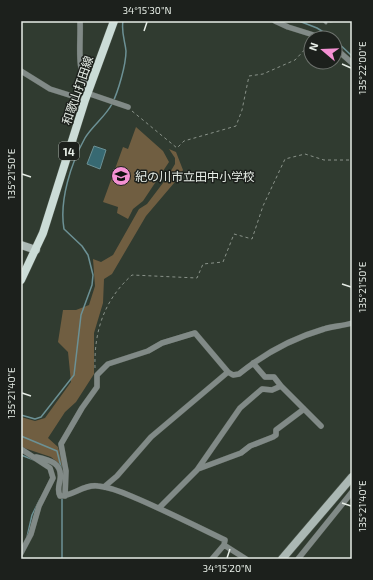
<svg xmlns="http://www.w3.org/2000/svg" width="373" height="580" viewBox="0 0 373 580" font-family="'Exo 2','Noto Sans JP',sans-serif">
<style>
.green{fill:#705e41}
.water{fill:#376972;stroke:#6c9195}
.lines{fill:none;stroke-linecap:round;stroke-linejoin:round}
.stream{stroke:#6c9195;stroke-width:1.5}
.lane-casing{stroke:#4d574d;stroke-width:3.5}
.street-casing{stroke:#4d574d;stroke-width:6}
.secondary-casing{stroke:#4d574d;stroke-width:9}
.primary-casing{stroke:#4d574d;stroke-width:9}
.path{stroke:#899289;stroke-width:1;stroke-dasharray:3 3;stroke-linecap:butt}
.lane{stroke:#818a87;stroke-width:2.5}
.street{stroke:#818a87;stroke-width:5.5}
.secondary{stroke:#abb8b4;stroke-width:8}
.primary{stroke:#cbdcd7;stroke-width:8}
.ticks{fill:none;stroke:#e6ede6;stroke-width:1.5}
.labels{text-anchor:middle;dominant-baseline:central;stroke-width:3;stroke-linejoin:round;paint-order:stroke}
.shield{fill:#1c201c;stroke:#a9b0a9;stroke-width:1}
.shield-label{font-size:11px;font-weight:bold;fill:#e6ede6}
.street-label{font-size:12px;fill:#e6ede6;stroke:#1c201c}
.poi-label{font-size:12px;fill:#e6ede6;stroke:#1c201c;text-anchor:start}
.neatline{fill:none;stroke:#e6ede6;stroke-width:1.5}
.ticks-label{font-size:10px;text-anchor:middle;fill:#e6ede6}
</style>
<rect width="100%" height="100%" fill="#303b30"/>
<path class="green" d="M136 127 163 151 169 162 143 201 133 209 128 219 117 213 118 207 103 202 123 147 128 149Z
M169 149 176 152 183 170 180 176 146 216 112 274 104 279 103 303 94 333V374L76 402 65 412 48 438 58 447 63 467 51 457 21 447V417L35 421 45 418 71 382 68 352 58 342 63 310H76L89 305 95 286 93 259 101 262 113 255 139 209 147 204 166 179 175 164V158Z"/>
<path class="water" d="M94 146 106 150 100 169 87 164Z"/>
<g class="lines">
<path class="stream" d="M299 21 317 28 333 38
M335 40 352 56
M21 415 35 419 41 417 74 375 81 315 92 285 93 275 88 255 82 246 64 229C59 201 71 163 85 138 92 126 105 117 112 104 118 92 126 65 126 51 125 41 121 32 123 21
M21 436 57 451 61 467
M21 455 34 460
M27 537 32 515 40 499
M62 559V497"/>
<defs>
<path id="lane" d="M324 21 326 23"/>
<path id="street" d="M80 21C81 47 76 66 88 90
M275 21 288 27 323 38
M335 48 352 63
M21 71 50 89 85 100
M87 93 128 107
M253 363 265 377H274L281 386 321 426
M21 449 50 468 53 478 39 506 31 534 21 553
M36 457C50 460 63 463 60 480 59 486 57 490 60 496 73 496 84 484 98 486 112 487 126 494 138 499 168 512 196 526 225 540L224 545 246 559
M198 469 241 453 250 446 273 437 276 435V430L304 409
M104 487 117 476 151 437 228 372
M65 496 66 471 61 444 82 408 97 387V375L108 364 148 351 162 343 195 333 228 372 233 375 239 374C265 353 293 338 324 329 333 326 343 326 352 323
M159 508 197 470 240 408 262 389 272 390 281 386
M212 559 224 545
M298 559 352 492"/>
<path id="secondary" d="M21 245 36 250
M282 559 352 477"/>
<path id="primary" d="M21 280 43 233 85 100 114 21"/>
</defs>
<use href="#lane" class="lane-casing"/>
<use href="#street" class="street-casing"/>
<use href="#secondary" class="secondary-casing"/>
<use href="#primary" class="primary-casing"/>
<path class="path" d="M330 22 338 21
M132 111 177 148 184 141 236 126 242 110 249 76 263 74 295 60 311 43
M95 368C94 331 104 300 132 275L197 278 203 264 223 262 234 234 252 239 263 206 285 159 305 154 324 160H352"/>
<use href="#lane" class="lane"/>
<use href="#street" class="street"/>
<use href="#secondary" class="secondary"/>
<use href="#primary" class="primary"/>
</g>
<path class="ticks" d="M144 31 147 22M342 64 351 68M22 174 31 177M342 284 351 287M22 393 31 396M342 503 351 506M227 558 230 549"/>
<defs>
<symbol id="school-disc" viewBox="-11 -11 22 22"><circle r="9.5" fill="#f491d3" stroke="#1c201c"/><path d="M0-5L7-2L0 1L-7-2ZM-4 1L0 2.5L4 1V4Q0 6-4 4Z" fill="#111"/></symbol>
</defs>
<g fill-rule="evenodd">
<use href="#school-disc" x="110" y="165" width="22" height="22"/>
</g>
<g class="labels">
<rect class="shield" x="59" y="142" width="20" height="18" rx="3"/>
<g class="shield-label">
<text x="69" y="151">14</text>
</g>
<g class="street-label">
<text transform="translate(77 90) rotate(-71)">和歌山打田線</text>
</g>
<g class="poi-label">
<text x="135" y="176">紀の川市立田中小学校</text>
</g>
</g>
<rect width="373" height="580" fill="none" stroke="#1c201c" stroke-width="44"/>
<g transform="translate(323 50) rotate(289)"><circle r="19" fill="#1c201c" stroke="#6d726d"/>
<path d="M0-3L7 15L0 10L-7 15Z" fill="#f491d3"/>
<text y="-6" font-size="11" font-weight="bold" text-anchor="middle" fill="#e6ede6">N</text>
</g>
<rect x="22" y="22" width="329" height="536" class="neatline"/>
<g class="ticks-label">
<text x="147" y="14">34°15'30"N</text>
<text transform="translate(362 68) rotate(-90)" y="4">135°22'00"E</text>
<text transform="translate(11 174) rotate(-90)" y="4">135°21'50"E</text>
<text transform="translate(362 287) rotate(-90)" y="4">135°21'50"E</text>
<text transform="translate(11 393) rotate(-90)" y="4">135°21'40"E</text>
<text transform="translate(362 506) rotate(-90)" y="4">135°21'40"E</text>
<text x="227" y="572">34°15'20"N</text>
</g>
</svg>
